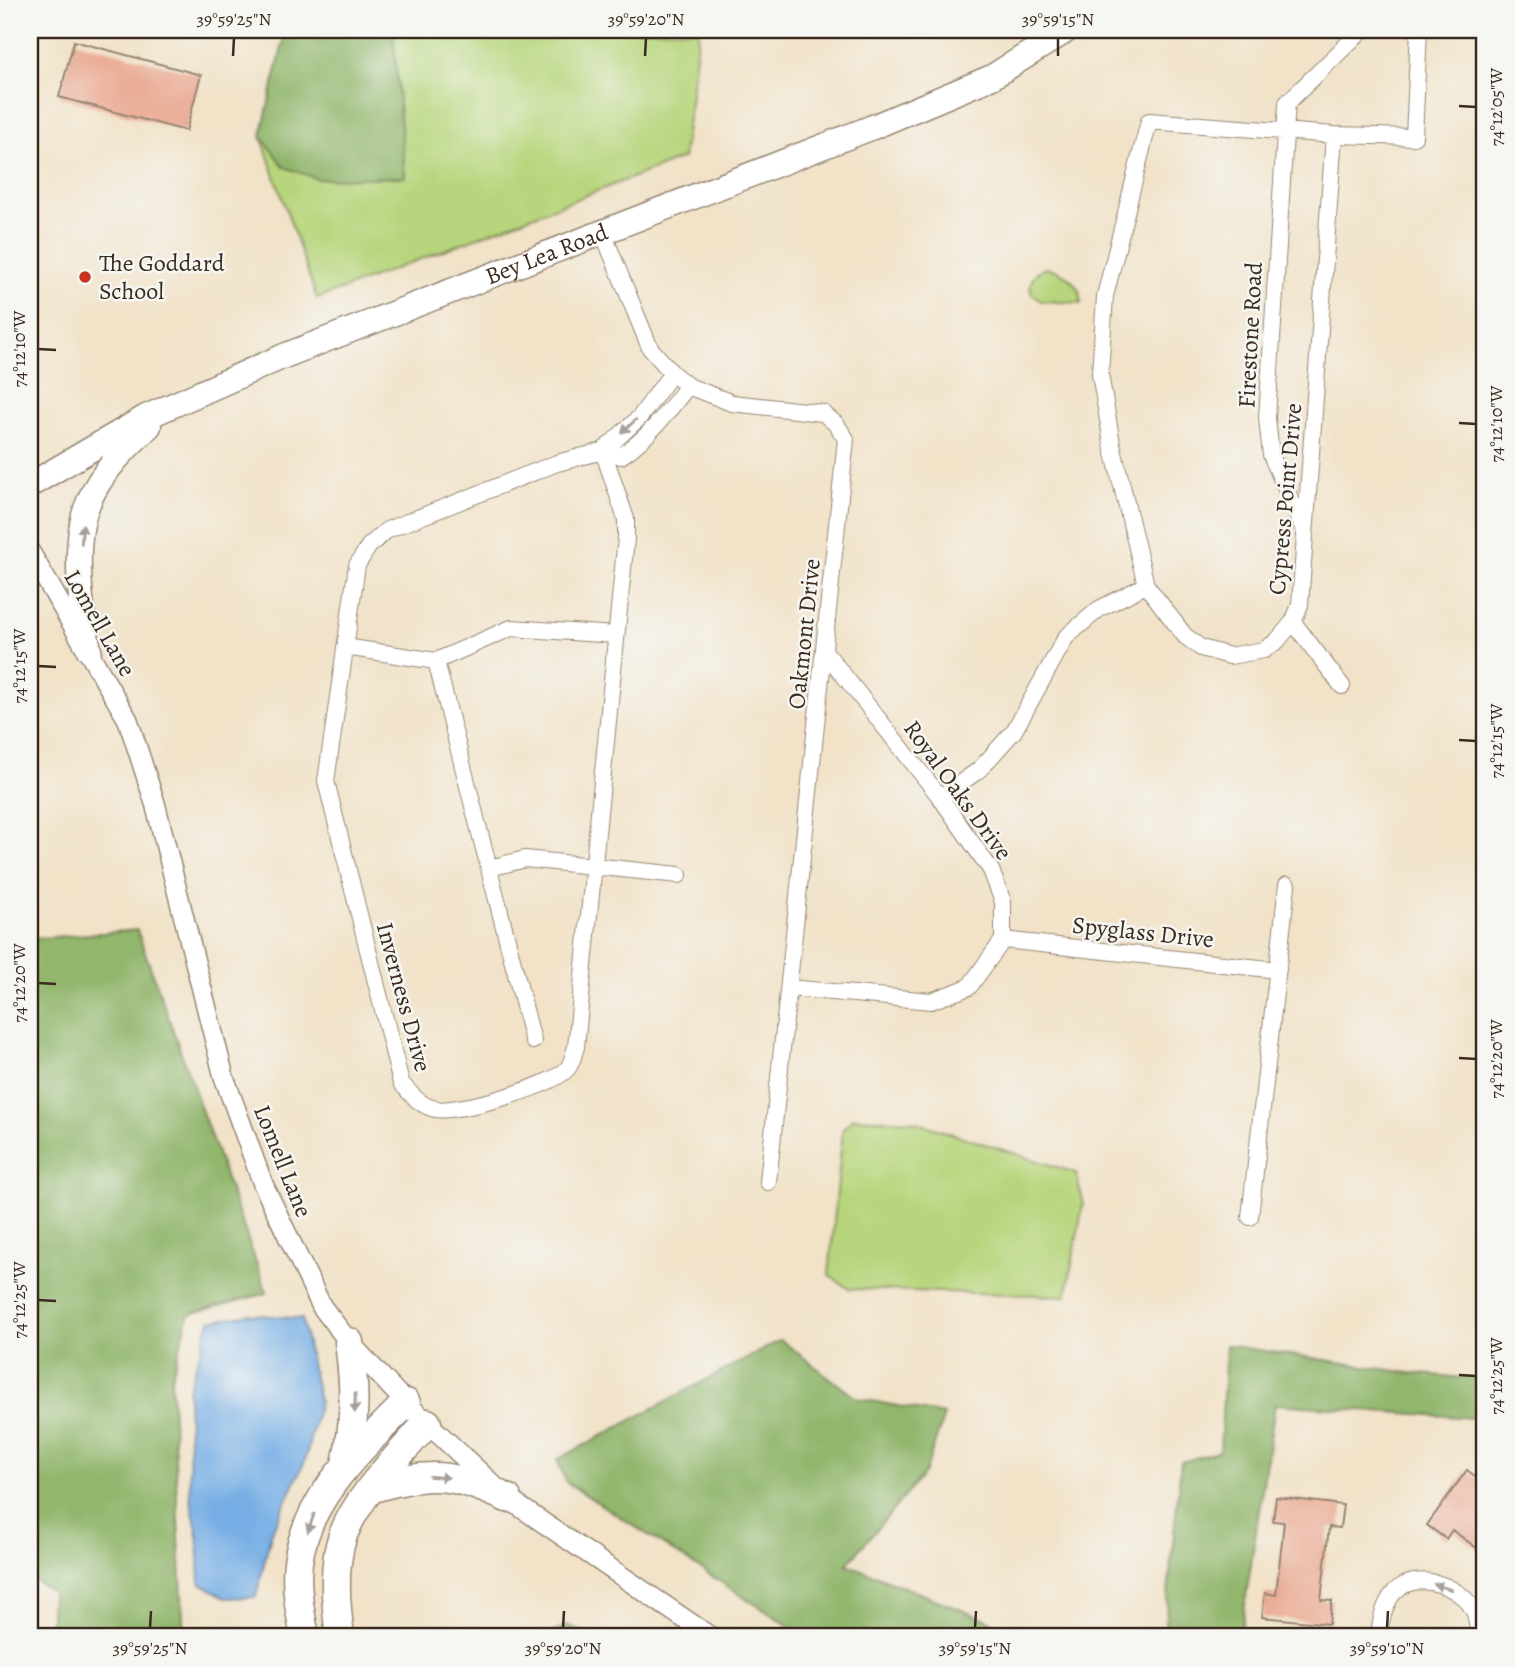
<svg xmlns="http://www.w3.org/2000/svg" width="1515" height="1667" viewBox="0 0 1515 1667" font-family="Alegreya,serif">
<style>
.green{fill:#b7d57c;stroke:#79804d;stroke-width:2}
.forest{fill:#91b66c;stroke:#667045;stroke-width:2}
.water{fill:#76aee5;stroke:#586c82;stroke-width:2}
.building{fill:#eaac95}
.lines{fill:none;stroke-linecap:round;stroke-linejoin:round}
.minor-casing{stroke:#968673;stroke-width:18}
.tertiary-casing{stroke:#968673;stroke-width:22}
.primary-casing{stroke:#968673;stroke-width:27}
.motorway-casing{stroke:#968673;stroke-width:31}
.minor{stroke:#fff;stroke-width:16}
.tertiary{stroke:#fff;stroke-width:19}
.primary{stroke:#fff;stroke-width:24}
.motorway{stroke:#fff;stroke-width:28}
.oneway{fill:#a79f9a}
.ticks{fill:none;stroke:#3b2a1e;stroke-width:2.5}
.poi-dot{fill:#c8321e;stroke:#f6f6f2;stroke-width:2.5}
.labels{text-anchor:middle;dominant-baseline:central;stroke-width:5;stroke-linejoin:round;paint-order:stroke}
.street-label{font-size:24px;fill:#3b2a1e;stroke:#f6f6f2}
.poi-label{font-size:24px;fill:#3b2a1e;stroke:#f6f6f2;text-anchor:start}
.neatline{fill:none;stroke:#3b2a1e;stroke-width:2.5}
.ticks-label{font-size:18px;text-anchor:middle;fill:#3b2a1e}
</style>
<rect width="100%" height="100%" fill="#f6f6f2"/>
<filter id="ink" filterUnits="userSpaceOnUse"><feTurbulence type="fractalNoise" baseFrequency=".0143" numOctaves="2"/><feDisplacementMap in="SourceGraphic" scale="14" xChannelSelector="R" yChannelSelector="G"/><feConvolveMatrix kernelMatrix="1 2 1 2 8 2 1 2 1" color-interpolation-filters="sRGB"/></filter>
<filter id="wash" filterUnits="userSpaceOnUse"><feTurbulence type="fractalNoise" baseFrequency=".00686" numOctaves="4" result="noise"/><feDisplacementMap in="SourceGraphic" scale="28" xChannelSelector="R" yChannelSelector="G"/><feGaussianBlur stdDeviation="1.57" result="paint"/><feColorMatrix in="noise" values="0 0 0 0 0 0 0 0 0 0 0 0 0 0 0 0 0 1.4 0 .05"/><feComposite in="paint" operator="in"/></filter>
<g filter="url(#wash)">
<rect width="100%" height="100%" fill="#f1e2c8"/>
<path class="green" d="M393 30H699L683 158 317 299 261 136 284 167 405 177Z
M1046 268C1063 270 1083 285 1081 303L1041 301 1031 293C1029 281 1034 271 1046 268Z
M854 1118 912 1121 1076 1173 1083 1204 1066 1296 849 1289 829 1275 843 1128Z"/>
<path class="forest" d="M286 30H393L405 177 318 179 284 167 261 136Z
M137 930 267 1293 189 1314 171 1379 184 1637H50L52 1592 30 1577V939Z
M781 1340 856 1398 944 1415 925 1472 847 1564 1029 1637H806L566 1482 557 1460Z
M1226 1345 1410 1373 1485 1380V1419L1275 1404 1240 1637H1164L1181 1462 1220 1451Z
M566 1625 597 1637H546Z
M472 1627 533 1637H460Z"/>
<path class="water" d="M250 1314 302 1319 319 1402 305 1461 271 1534 256 1597 226 1598 200 1583 198 1535 190 1497 188 1390 210 1321Z"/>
<g id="blocks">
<path class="building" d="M74 41 201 75 186 131 59 97Z
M1467 1470 1485 1484 1480 1493 1485 1497V1554L1452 1530 1446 1539 1427 1525Z
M1276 1497 1343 1505 1340 1528 1329 1527 1321 1600 1332 1601 1329 1624 1262 1617 1265 1593 1276 1595 1284 1522 1273 1521Z"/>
</g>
</g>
<g filter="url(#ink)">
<use href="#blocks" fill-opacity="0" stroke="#968673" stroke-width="2"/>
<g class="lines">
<defs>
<path id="minor" d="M1334 135 1300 605 1293 622 1277 641 1264 650 1230 656 1201 648 1185 636 1146 585 1113 449 1100 374 1105 296 1149 121 1334 135 1414 137 1419 30
M603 233 650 348 672 373 688 386 732 403 823 413 836 424 846 439 768 1182
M672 373 639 418 603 451 621 456C649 437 667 413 688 386
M603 451 626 519V538L576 1047C574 1053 572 1063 568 1068 554 1086 457 1114 435 1109 419 1105 412 1095 401 1083L326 781 357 565 369 546 387 530 557 463Z
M1304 530 1271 455 1267 418 1287 103 1362 30
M1293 622 1342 686
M345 647 436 661 511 628 616 635
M436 661 533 1041
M940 797 979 770 1014 731 1066 637 1099 609 1146 585
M490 868 525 859 679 875
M1003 940 1278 970
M789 988 931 1001 969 987 1003 940V902L991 870 940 797 826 653
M1250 1217 1287 885
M1379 1637C1380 1622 1385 1598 1399 1588 1422 1572 1462 1587 1474 1611 1477 1618 1478 1629 1479 1637"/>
<path id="tertiary" d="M30 552 128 720 155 803 224 1077 263 1184 322 1307 349 1342 406 1403 507 1498 711 1637"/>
<g id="primary">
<path id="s1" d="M30 485 146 417 284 356 873 127 992 77 1067 30"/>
<path d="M89 650C81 609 71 541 89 501 101 472 126 448 149 426"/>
</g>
<path id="motorway" d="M346 1464C356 1419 355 1388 349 1342
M373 1488C432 1471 451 1473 507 1498
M305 1637C300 1612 295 1587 298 1562 307 1496 362 1448 406 1403
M340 1637C336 1606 332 1566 343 1535 359 1493 399 1457 427 1423"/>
</defs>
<use href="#minor" class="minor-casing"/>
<use href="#tertiary" class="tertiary-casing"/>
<use href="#primary" class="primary-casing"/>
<use href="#motorway" class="motorway-casing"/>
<use href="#minor" class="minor"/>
<use href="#tertiary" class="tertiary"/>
<use href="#primary" class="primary"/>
<use href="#motorway" class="motorway"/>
</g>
<defs><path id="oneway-solid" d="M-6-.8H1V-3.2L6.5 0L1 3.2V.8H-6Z" transform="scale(1.75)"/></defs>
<g class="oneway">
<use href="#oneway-solid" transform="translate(629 426) rotate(137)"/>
<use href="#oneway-solid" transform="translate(82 534) rotate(-86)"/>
<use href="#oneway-solid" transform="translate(355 1403) rotate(91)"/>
<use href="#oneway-solid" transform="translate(439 1477) rotate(3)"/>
<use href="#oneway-solid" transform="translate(311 1523) rotate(109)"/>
<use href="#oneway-solid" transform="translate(1443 1587) rotate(-162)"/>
</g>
</g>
<path class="ticks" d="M233 56 234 38M645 56 646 38M1058 56V38M1459 106 1476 107M38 349 56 350M1459 423 1476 424M38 666 56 667M1459 740 1476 741M38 983 56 984M1459 1058 1476 1059M38 1300 56 1301M1459 1375 1476 1376M150 1628 151 1611M563 1628 564 1611M975 1628 976 1611M1387 1628 1388 1611"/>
<circle class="poi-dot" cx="85" cy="277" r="7"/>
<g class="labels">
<g class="street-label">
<text stroke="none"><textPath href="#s1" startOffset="567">Bey Lea Road</textPath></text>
<text transform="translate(1250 335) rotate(-87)">Firestone Road</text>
<text transform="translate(1285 499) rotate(-85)">Cypress Point Drive</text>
<text transform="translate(100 623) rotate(60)">Lomell Lane</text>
<text transform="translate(804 634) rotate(-84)">Oakmont Drive</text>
<text transform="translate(958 790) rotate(54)">Royal Oaks Drive</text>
<text transform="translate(1143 932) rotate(6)">Spyglass Drive</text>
<text transform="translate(404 997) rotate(75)">Inverness Drive</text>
<text transform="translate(283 1161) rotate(68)">Lomell Lane</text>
</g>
<g class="poi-label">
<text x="99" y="263">The Goddard<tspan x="99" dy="28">School</tspan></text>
</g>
</g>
<rect width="1515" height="1667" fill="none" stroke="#f6f6f2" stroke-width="77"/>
<rect x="38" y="38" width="1438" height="1590" class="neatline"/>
<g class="ticks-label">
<text x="234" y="25">39°59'25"N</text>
<text x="646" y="25">39°59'20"N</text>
<text x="1058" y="25">39°59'15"N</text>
<text transform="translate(1496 107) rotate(-90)" y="6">74°12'05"W</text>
<text transform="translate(19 349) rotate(-90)" y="6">74°12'10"W</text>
<text transform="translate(1496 424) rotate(-90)" y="6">74°12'10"W</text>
<text transform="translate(19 666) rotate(-90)" y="6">74°12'15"W</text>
<text transform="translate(1496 741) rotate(-90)" y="6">74°12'15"W</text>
<text transform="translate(19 983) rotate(-90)" y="6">74°12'20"W</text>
<text transform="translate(1496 1059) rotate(-90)" y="6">74°12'20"W</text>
<text transform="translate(19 1300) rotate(-90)" y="6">74°12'25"W</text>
<text transform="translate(1496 1376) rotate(-90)" y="6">74°12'25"W</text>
<text x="150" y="1654">39°59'25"N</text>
<text x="563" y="1654">39°59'20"N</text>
<text x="975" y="1654">39°59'15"N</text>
<text x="1387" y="1654">39°59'10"N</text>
</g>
</svg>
